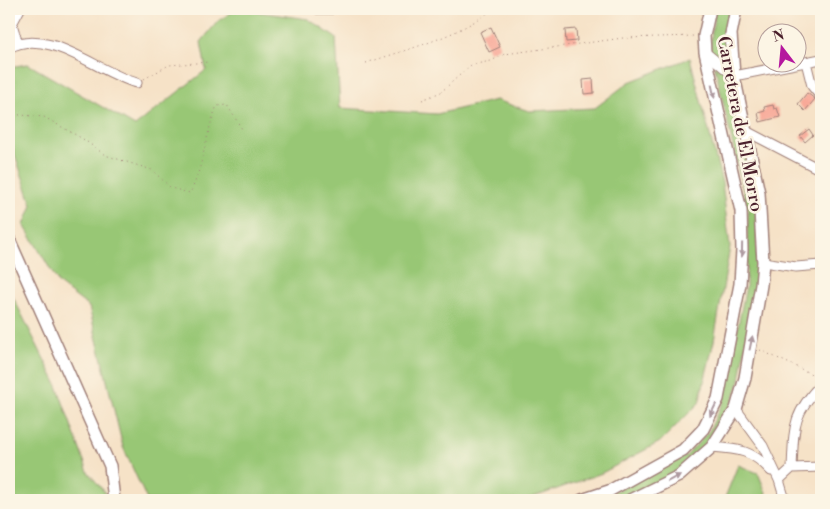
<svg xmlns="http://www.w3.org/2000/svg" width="830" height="509" viewBox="0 0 830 509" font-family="'Libre Bodoni',serif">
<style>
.green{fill:#98c775;stroke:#717350}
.building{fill:#f8a998}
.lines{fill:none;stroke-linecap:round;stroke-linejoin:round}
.minor-casing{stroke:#a08079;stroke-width:11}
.major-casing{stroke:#a08079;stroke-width:14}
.path{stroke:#a08079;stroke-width:1;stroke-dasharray:1 4;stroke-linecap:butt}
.minor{stroke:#fff;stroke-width:9}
.major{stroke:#fff;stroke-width:11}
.oneway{fill:#ae9aa0}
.labels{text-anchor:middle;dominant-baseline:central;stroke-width:5;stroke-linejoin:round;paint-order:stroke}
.street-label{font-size:18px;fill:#4a1f2b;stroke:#fcf5e5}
</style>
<rect width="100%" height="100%" fill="#fcf5e5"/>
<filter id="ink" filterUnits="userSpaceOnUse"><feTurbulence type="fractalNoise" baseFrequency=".02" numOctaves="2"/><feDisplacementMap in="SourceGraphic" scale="10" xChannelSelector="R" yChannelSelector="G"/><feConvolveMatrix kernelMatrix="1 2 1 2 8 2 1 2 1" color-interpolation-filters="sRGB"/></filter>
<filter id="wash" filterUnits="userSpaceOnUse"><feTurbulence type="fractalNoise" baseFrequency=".0096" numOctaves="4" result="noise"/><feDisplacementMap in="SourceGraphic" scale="20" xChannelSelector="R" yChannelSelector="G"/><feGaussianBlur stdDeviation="1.12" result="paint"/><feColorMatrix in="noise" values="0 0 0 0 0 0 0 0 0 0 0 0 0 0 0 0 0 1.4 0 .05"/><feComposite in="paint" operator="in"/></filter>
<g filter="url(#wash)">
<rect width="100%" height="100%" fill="#f6e2c7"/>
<path class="green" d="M237 9 308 19 336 38 340 108 437 114 496 100 529 111 595 108 629 82 690 58 722 182 730 247 714 341 699 403 660 442 602 473 526 500H147L123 447 89 307 59 284 24 225 32 205 9 137V67L28 64 135 126 206 70 201 42 218 21Z
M715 9H730L726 25 725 48 754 192 757 222 756 281 740 380 731 406 708 444 678 474 622 500H597L686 456 709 431 723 402 746 286 748 211 710 46Z
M9 289 56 383 88 472 111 500H9Z
M738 465 758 473 769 500H724Z"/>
<g id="blocks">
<path class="building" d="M316 9H332L333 14H316Z
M491 27 500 47 489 52 480 32Z
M576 29 577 41 566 42 565 30Z
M593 79 594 93 584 94 583 80Z
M807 93 815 99 805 111 798 104Z
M773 105 774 109 777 108 780 117 760 122 758 113 765 111 764 107Z
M809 129 813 135 805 142 800 136Z"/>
</g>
</g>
<g filter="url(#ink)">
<use href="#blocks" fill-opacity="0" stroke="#a08079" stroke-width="1"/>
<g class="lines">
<defs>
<path id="minor" d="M18 44 12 24 20 9
M9 48C49 26 98 73 137 83
M705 52 734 76 821 59
M806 62 812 86 821 97
M746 131 821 170
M763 262 796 267 821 265
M736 409 763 446 779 480 785 500
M712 447C739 449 752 450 771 471
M792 468 821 467
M779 480 792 468C794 427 792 415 821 384"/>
<path id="major" d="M9 239 110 466 114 500
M582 500 609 491 683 450 703 429 718 399 740 284 742 250 741 211 705 52 704 36 710 9
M630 500 679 476 712 447 736 409 745 378 761 285 763 262 759 193 734 76 731 34 736 9"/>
</defs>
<use href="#minor" class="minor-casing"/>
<use href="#major" class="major-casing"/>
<path class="path" d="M366 63C411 48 455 38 493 9
M144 79 169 65 209 62
M422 100 441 92 471 65 491 61 505 54 623 38 694 36
M9 114 44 117 83 139 105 155 152 170 171 188 190 193C204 166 205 134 217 106L227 105 242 129
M760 350 818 377"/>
<use href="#minor" class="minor"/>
<use href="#major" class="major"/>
</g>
<defs><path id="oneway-solid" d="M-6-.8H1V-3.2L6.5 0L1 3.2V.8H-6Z" transform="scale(1.25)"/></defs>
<g class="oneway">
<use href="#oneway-solid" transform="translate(713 91) rotate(78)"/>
<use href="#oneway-solid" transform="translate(742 250) rotate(91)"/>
<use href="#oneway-solid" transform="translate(751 343) rotate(-78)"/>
<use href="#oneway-solid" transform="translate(713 410) rotate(116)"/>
<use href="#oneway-solid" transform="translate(674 478) rotate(-28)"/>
</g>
</g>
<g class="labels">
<g class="street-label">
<text transform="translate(740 124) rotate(79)">Carretera de El Morro</text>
</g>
</g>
<rect width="830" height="509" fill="none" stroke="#fcf5e5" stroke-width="30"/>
<g transform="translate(782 48) rotate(344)"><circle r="24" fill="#fcf5e5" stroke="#b59f9b"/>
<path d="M0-4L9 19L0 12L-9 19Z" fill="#b5179e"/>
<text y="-8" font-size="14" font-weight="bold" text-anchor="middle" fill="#4a1f2b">N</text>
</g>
</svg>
